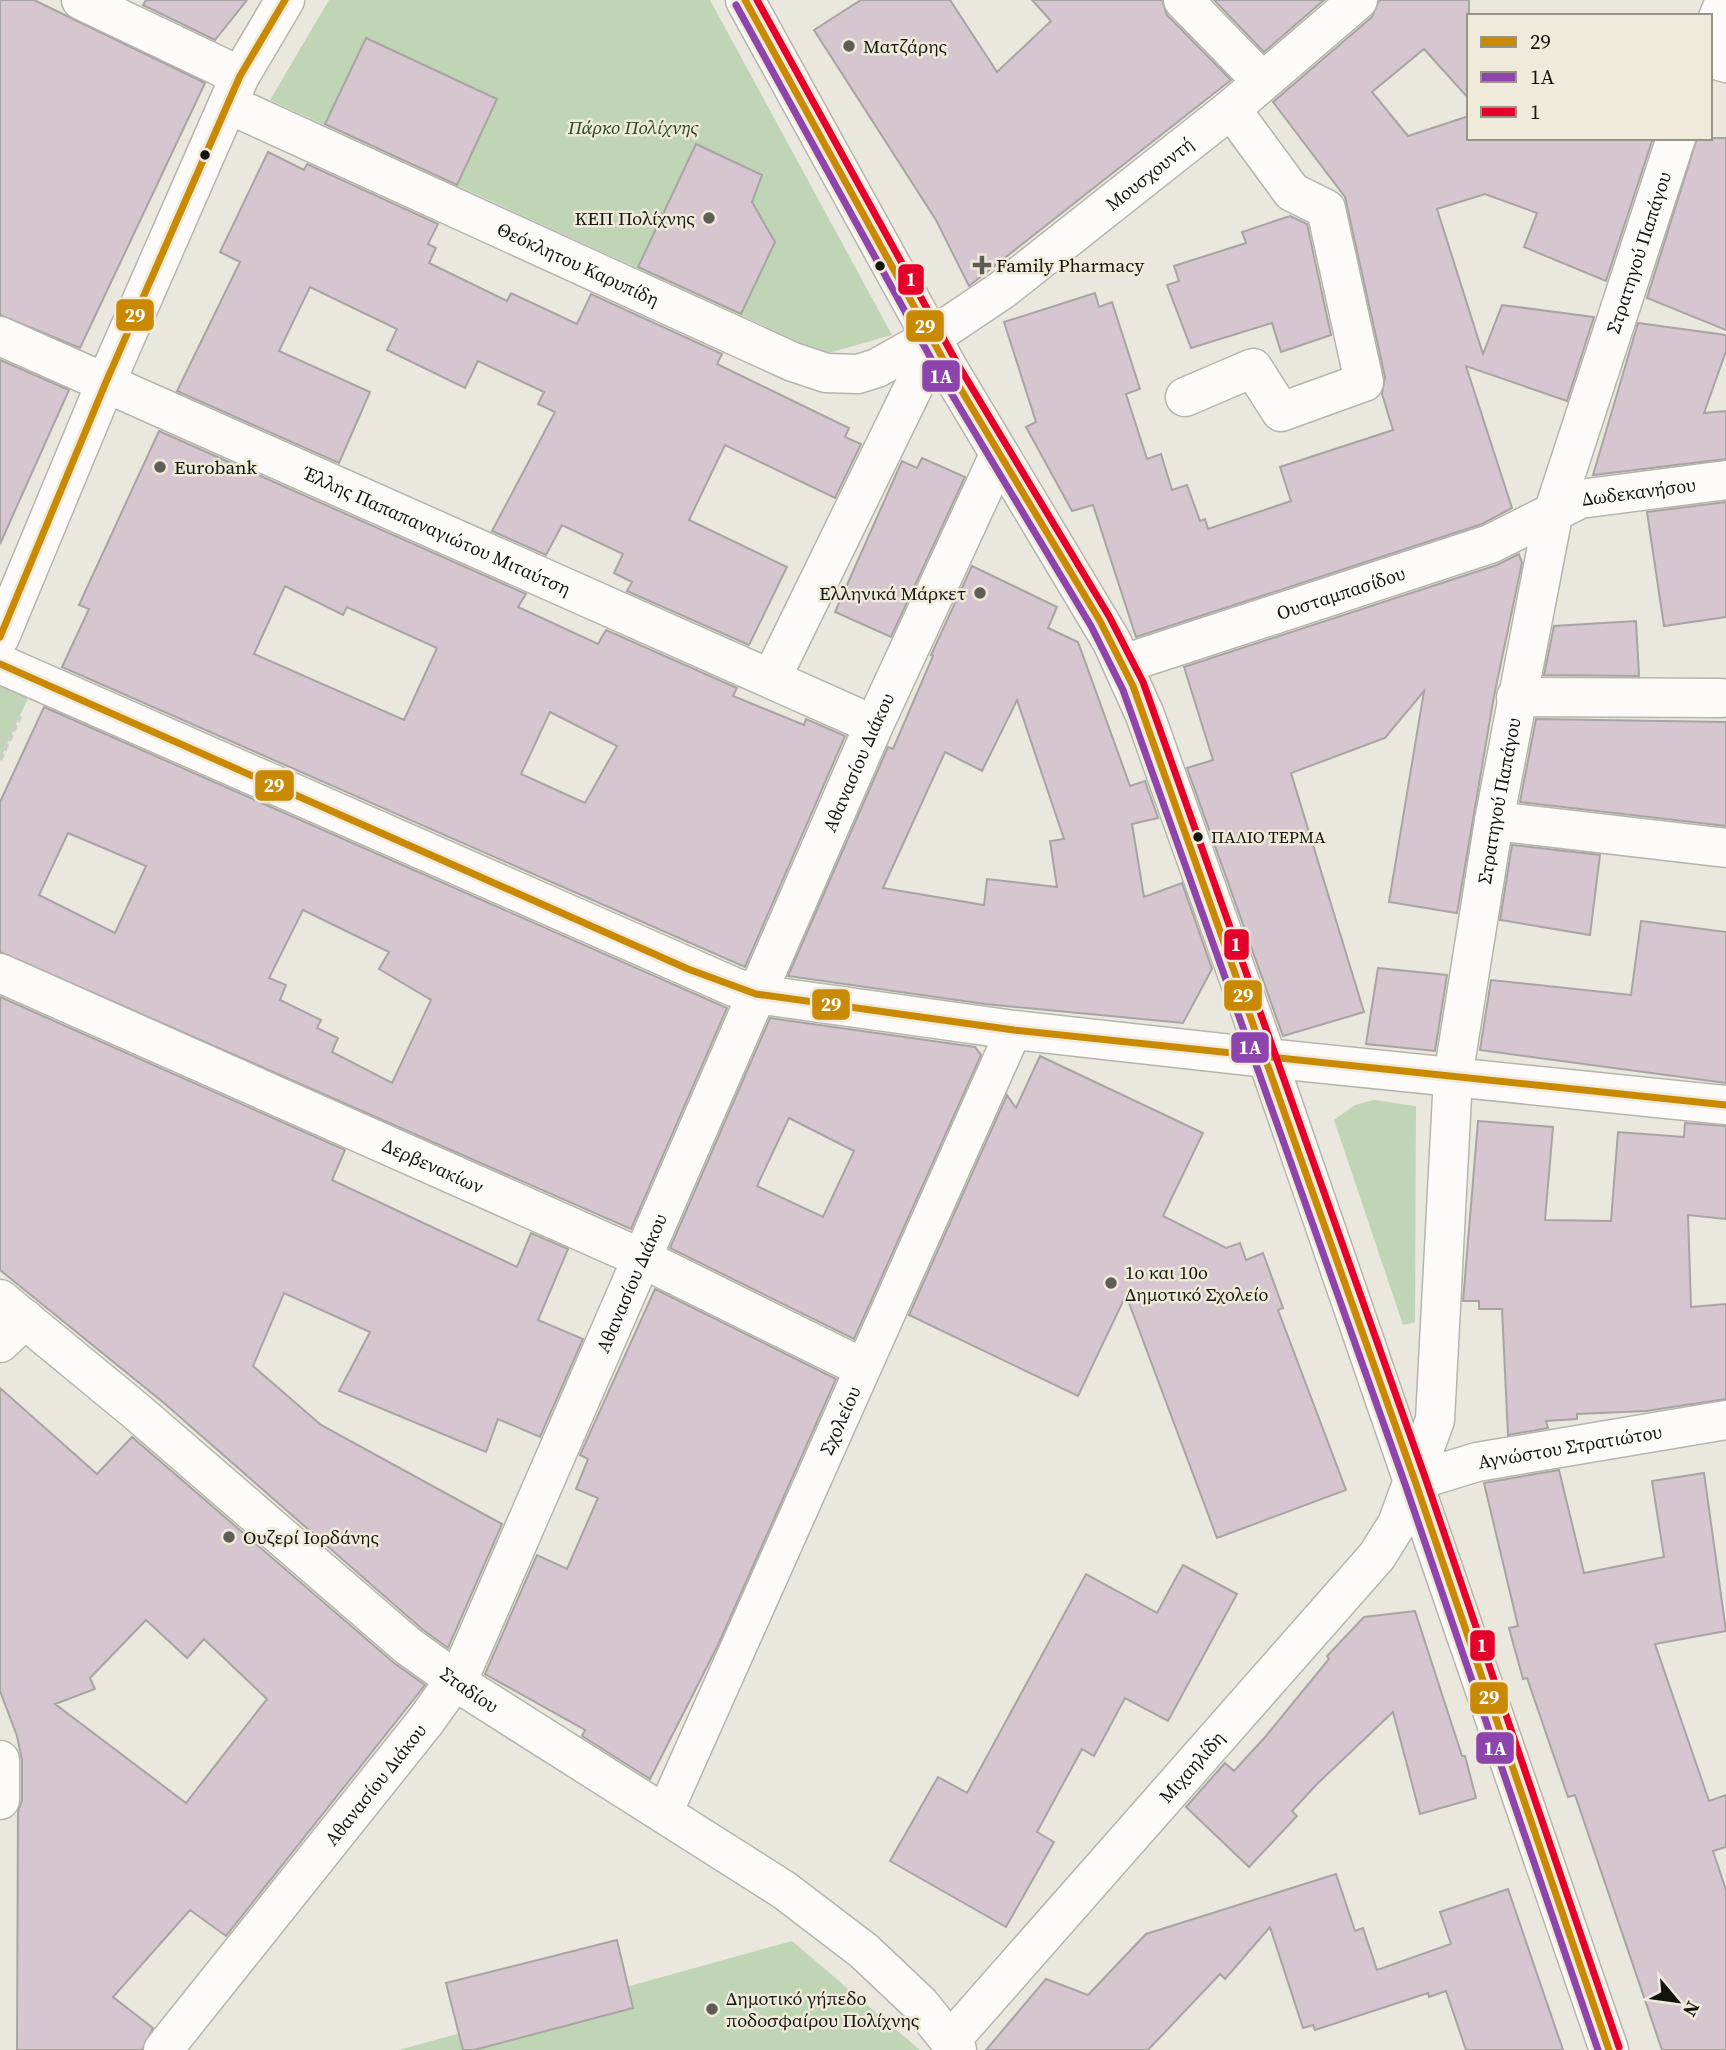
<svg xmlns="http://www.w3.org/2000/svg" width="1726" height="2050" viewBox="0 0 1726 2050" font-family="'Source Serif 4',serif">
<style>
.green{fill:#c0d5b5}
.building{fill:#d5c6d0;stroke:#a8a4a3;stroke-width:2;fill-rule:evenodd}
.lines{fill:none;stroke-linecap:round;stroke-linejoin:round}
.pedestrian-casing{stroke:#b6b4ac;stroke-width:38}
.minor-casing{stroke:#b6b4ac;stroke-width:41}
.tertiary-casing{stroke:#b6b4ac;stroke-width:41}
.secondary-casing{stroke:#b6b4ac;stroke-width:41}
.path{stroke:#ccccc9;stroke-width:4.5;stroke-dasharray:7 3.5;stroke-linecap:butt}
.pedestrian{stroke:#fcfbfa;stroke-width:35}
.minor{stroke:#fcfbfa;stroke-width:38}
.tertiary{stroke:#fcfbfa;stroke-width:38}
.secondary{stroke:#fcfbfa;stroke-width:38}
.bus-1-casing{stroke:#efead9;stroke-width:12}
.bus-2-casing{stroke:#efead9;stroke-width:12}
.bus-3-casing{stroke:#efead9;stroke-width:12}
.bus-1{stroke:#ca8903;stroke-width:7}
.bus-2{stroke:#8e44ad;stroke-width:7}
.bus-3{stroke:#e4002b;stroke-width:7}
.poi-dot{fill:#5f5d56;stroke:#efead9;stroke-width:2.5}
.bus-dot{fill:#14130d;stroke:#efead9;stroke-width:2.5}
.labels{text-anchor:middle;dominant-baseline:central;stroke-width:5;stroke-linejoin:round;paint-order:stroke}
.bus-label{font-size:17px;fill:#14130d;stroke:#efead9;text-anchor:start}
.poi-label{font-size:19px;fill:#14130d;stroke:#efead9;text-anchor:start}
.park-label{font-size:19px;font-style:italic;fill:#214a15;stroke:#efead9}
.street-label{font-size:19px;fill:#14130d;stroke:#efead9}
.line-badge{stroke:#efead9;stroke-width:2.5}
.badge-label{font-size:19px;text-anchor:middle;font-weight:bold;fill:#fff}
</style>
<rect width="100%" height="100%" fill="#eae7de"/>
<path class="green" d="M329 0H710L892 335 825 354 270 100Z
M0 664 36 680 0 760Z
M1374 1100 1416 1106 1415 1322 1403 1325 1334 1120 1355 1105Z
M792 1941 920 2050H399Z"/>
<path class="building" d="M0 0H34L205 83 80 348 0 315Z
M146 0H247L215 40 143 5Z
M861 0H950L997 72 1051 21 1032 0H1162L1167 15 1231 80 969 286 936 220 814 30Z
M1214 0H1324L1264 52Z
M1379 0H1469V99L1424 49 1372 92 1408 136 1469 116V138H1653L1606 281 1524 247 1537 213 1485 194 1437 209 1483 354 1502 305 1594 317 1567 401 1466 366 1512 508 1482 524 1136 637 1093 505 1072 511 1026 427 1036 422 1004 322 1095 293 1099 307 1112 302 1140 389 1126 394 1147 459 1161 454 1172 490 1187 485 1200 521 1205 519 1208 529 1291 501 1280 467 1393 430 1382 394 1385 377 1345 197 1273 102 1372 17Z
M366 38 497 99 457 185 325 124Z
M1697 138H1726V330L1647 298Z
M696 144 762 175 752 202 775 242 741 314 638 267Z
M268 152 304 170 307 164 438 224 428 244 436 248 429 263 507 301 511 293 577 324 591 294 722 354 717 364 849 428 845 437 861 444 835 498 725 445 689 520 787 567 749 645 627 591 632 582 614 573 623 554 562 525 546 555 492 531 555 412 538 404 544 392 478 361 465 388 387 350 397 329 310 287 279 351 370 392 339 463 177 391 240 262 220 252Z
M1290 216 1307 224 1331 335 1281 352 1272 323 1191 348 1167 285 1179 281 1174 266 1246 243 1242 232Z
M1638 323 1726 335V351L1704 413 1726 411V459L1593 475Z
M0 360 69 390 0 544Z
M159 431 526 594 518 607 598 644 606 630 737 688 733 696 804 725 806 719 845 736 745 967 62 667 89 609 79 605ZM285 586 343 615 347 607 437 648 404 720 254 654ZM550 712 617 746 585 803 521 774Z
M922 458 965 477 891 637 835 612 902 461 917 468Z
M1726 502V617L1664 626 1647 512Z
M1519 554 1522 563 1494 696 1457 913 1389 902 1424 691 1385 738 1291 773 1364 1012 1283 1036 1187 768 1213 760 1184 667 1497 565Z
M972 566 1057 607 1048 628 1078 642 1130 786 1145 781 1158 818 1132 824 1144 897 1182 883 1212 969 1183 1023 985 1004 788 976 888 747 893 749 933 656 931 655ZM1017 700 1064 839 1050 841 1057 887 987 879 984 905 883 888 945 752 982 771Z
M1636 621 1639 676 1544 675 1554 626Z
M44 707 727 1008 631 1229 0 952V802ZM68 833 146 866 115 933 39 895ZM303 910 389 952 379 969 431 1000 392 1083 332 1052 338 1038 317 1028 321 1020 280 1000 286 985 269 978Z
M1536 719 1726 722V826L1520 802Z
M1512 845 1600 855 1590 935 1500 920Z
M1641 921 1726 932V1083L1480 1050 1491 980 1631 995Z
M1378 968 1447 975 1435 1051 1366 1044Z
M0 997 345 1150 332 1180 517 1267 531 1233 568 1249 538 1320 583 1339 540 1437 498 1419 486 1452 339 1391 370 1332 284 1293 253 1366 321 1425 502 1524 448 1648 422 1629 164 1403 0 1270Z
M770 1018 975 1047 981 1055 854 1339 670 1248ZM789 1118 854 1151 823 1217 757 1186Z
M1040 1056 1203 1133 1163 1216 1226 1248 1240 1243 1246 1260 1263 1253 1283 1308 1278 1310 1346 1490 1217 1538 1126 1295 1078 1396 909 1315 1007 1095 1016 1108Z
M1478 1121 1553 1127 1545 1220 1611 1221 1618 1132 1684 1137 1685 1123 1726 1126V1219L1688 1215 1691 1307 1726 1304V1399L1646 1411 1577 1414V1419L1546 1421 1548 1428 1508 1435 1502 1309H1479V1301H1463Z
M655 1289 836 1379 718 1645 650 1779 582 1736 585 1730 485 1674 537 1555 567 1569 598 1498 576 1489 588 1459 580 1455Z
M0 1388 97 1474 132 1437 394 1663 425 1685 226 1936 190 1910 113 1997 153 2028 142 2050H17L18 1812 22 1800V1760L17 1736 0 1691ZM146 1620 187 1658 204 1639 267 1699 186 1803 55 1704 95 1689 90 1678Z
M1559 1470 1584 1573 1664 1557 1652 1481 1704 1473 1726 1631 1655 1644 1709 1801 1726 1795V1847L1713 1851 1726 1890V2050H1662L1575 1795 1568 1797 1527 1678 1523 1679 1509 1628 1518 1626 1484 1483Z
M1183 1565 1237 1594 1168 1721 1125 1698 1094 1756 1082 1749 1037 1832 1054 1842 1006 1927 890 1861 938 1777 967 1793 1086 1574 1157 1613Z
M1415 1611 1462 1756H1465L1476 1798 1420 1814 1393 1712 1317 1784 1292 1811 1297 1816 1249 1867 1186 1807 1225 1763 1234 1771 1266 1736 1329 1659 1327 1656 1364 1617Z
M1336 1874 1355 1931 1363 1928 1377 1970 1451 1944 1440 1912 1508 1889 1563 2050H1466L1446 1991 1429 1997 1428 1993 1315 2030 1313 2025 1303 2028 1270 1927 1225 1979 1220 1974 1148 2050H986L1046 1979 1088 1995 1146 1934Z
M617 1940 633 2008 474 2050H463L446 1983Z"/>
<g class="lines">
<defs>
<g id="pedestrian">
<path id="s1" d="M665 1812 1014 1030"/>
</g>
<g id="minor">
<path d="M1183 0 1262 81"/>
<path d="M1710 58 1726 63"/>
<path id="s2" d="M0 336 874 725"/>
<path d="M1185 397 1253 368 1281 412 1364 382 1326 209 1292 192 1231 109"/>
<path d="M0 637 106 382 240 76 285 0"/>
<path id="s3" d="M1123 664 1490 544 1580 499 1726 480"/>
<path d="M772 677 915 384 932 337"/>
<path d="M1516 697 1721 698"/>
<path d="M1494 821 1726 848"/>
<path id="s4" d="M0 973 641 1258 861 1367"/>
<path id="s5" d="M0 1299 136 1411 408 1646 472 1692 784 1890 864 1951 920 2004 957 2050"/>
<path d="M0 1343 25 1319"/>
<path id="s6" d="M1415 1481 1477 1462 1726 1420"/>
<path d="M0 1760V1800"/>
<path id="s7" d="M951 2040 1377 1556 1397 1524 1435 1420 1453 1077"/>
<path id="s8" d="M163 2050 425 1722 463 1669 874 725 999 455"/>
</g>
<g id="tertiary">
<path d="M81 0 240 76"/>
<path d="M1710 38 1725 0"/>
<path id="s9" d="M228 104 793 362 826 373 858 374 877 368 932 337 1002 290 1231 109 1358 0"/>
<path d="M0 664 734 987 756 994 1014 1030 1267 1058 1609 2050"/>
<path id="s10" d="M1453 1077 1494 821 1554 510 1676 138"/>
</g>
<path id="secondary" d="M745 0 948 368 1112 642 1145 715 1267 1058 1726 1105"/>
</defs>
<use href="#pedestrian" class="pedestrian-casing"/>
<use href="#minor" class="minor-casing"/>
<use href="#tertiary" class="tertiary-casing"/>
<use href="#secondary" class="secondary-casing"/>
<path class="path" d="M0 760 20 716"/>
<use href="#pedestrian" class="pedestrian"/>
<use href="#minor" class="minor"/>
<use href="#tertiary" class="tertiary"/>
<use href="#secondary" class="secondary"/>
<defs>
<path id="bus-1" d="M745 0 948 368 1100 621 1133 686 1415 1481 1609 2050
M0 637 106 382 240 76 285 0
M0 664 688 969 756 994 1014 1030 1726 1105"/>
<path id="bus-2" d="M736 5 939 373 1091 626 1123 690 1405 1484 1598 2050"/>
<path id="bus-3" d="M757 0 957 363 1109 616 1143 682 1425 1477 1619 2047"/>
</defs>
<use href="#bus-1" class="bus-1-casing"/>
<use href="#bus-2" class="bus-2-casing"/>
<use href="#bus-3" class="bus-3-casing"/>
<use href="#bus-1" class="bus-1"/>
<use href="#bus-2" class="bus-2"/>
<use href="#bus-3" class="bus-3"/>
</g>
<g class="poi-dot">
<circle cx="849" cy="46" r="7"/>
<circle cx="709" cy="218" r="7"/>
<path d="M978.5 254.5h7v7h7v7h-7v7h-7v-7h-7v-7h7z"/>
<circle cx="160" cy="467" r="7"/>
<circle cx="980" cy="593" r="7"/>
<circle cx="1111" cy="1283" r="7"/>
<circle cx="229" cy="1537" r="7"/>
<circle cx="712" cy="2009" r="7"/>
</g>
<g class="bus-dot">
<circle cx="205" cy="155" r="6"/>
<circle cx="880" cy="266" r="6"/>
<circle cx="1198" cy="837" r="6"/>
</g>
<g class="labels">
<g class="bus-label">
<text x="1211" y="837">ΠΑΛΙΟ ΤΕΡΜΑ</text>
</g>
<g class="poi-label">
<text x="863" y="46">Ματζάρης</text>
<text x="695" y="218" text-anchor="end">ΚΕΠ Πολίχνης</text>
<text x="996" y="265">Family Pharmacy</text>
<text x="174" y="467">Eurobank</text>
<text x="966" y="593" text-anchor="end">Ελληνικά Μάρκετ</text>
<text x="1125" y="1272">1ο και 10ο<tspan x="1125" dy="22">Δημοτικό Σχολείο</tspan></text>
<text x="243" y="1537">Ουζερί Ιορδάνης</text>
<text x="726" y="1998">Δημοτικό γήπεδο<tspan x="726" dy="22">ποδοσφαίρου Πολίχνης</tspan></text>
</g>
<g class="park-label">
<text x="633" y="127">Πάρκο Πολίχνης</text>
</g>
<g class="street-label">
<text stroke="none"><textPath href="#s9" startOffset="1043">Μουσχουντή</textPath></text>
<text stroke="none"><textPath href="#s10" startOffset="847">Στρατηγού Παπάγου</textPath></text>
<text stroke="none"><textPath href="#s9" startOffset="385">Θεόκλητου Καρυπίδη</textPath></text>
<text stroke="none"><textPath href="#s3" startOffset="546">Δωδεκανήσου</textPath></text>
<text stroke="none"><textPath href="#s2" startOffset="478">Έλλης Παπαπαναγιώτου Μιταύτση</textPath></text>
<text stroke="none"><textPath href="#s3" startOffset="229">Ουσταμπασίδου</textPath></text>
<text stroke="none"><textPath href="#s8" startOffset="1474">Αθανασίου Διάκου</textPath></text>
<text stroke="none"><textPath href="#s10" startOffset="280">Στρατηγού Παπάγου</textPath></text>
<text stroke="none"><textPath href="#s4" startOffset="474">Δερβενακίων</textPath></text>
<text stroke="none"><textPath href="#s8" startOffset="906">Αθανασίου Διάκου</textPath></text>
<text stroke="none"><textPath href="#s1" startOffset="429">Σχολείου</textPath></text>
<text stroke="none"><textPath href="#s6" startOffset="159">Αγνώστου Στρατιώτου</textPath></text>
<text stroke="none"><textPath href="#s5" startOffset="611">Σταδίου</textPath></text>
<text stroke="none"><textPath href="#s7" startOffset="364">Μιχαηλίδη</textPath></text>
<text stroke="none"><textPath href="#s8" startOffset="340">Αθανασίου Διάκου</textPath></text>
</g>
</g>
<g class="line-badge">
<rect x="897" y="263" width="28" height="33" rx="7" fill="#e4002b"/>
<rect x="115" y="298" width="40" height="34" rx="7" fill="#ca8903"/>
<rect x="905" y="309" width="40" height="34" rx="7" fill="#ca8903"/>
<rect x="921" y="359" width="40" height="34" rx="7" fill="#8e44ad"/>
<rect x="254" y="769" width="41" height="33" rx="7" fill="#ca8903"/>
<rect x="1223" y="928" width="27" height="33" rx="7" fill="#e4002b"/>
<rect x="1223" y="979" width="40" height="33" rx="7" fill="#ca8903"/>
<rect x="811" y="988" width="40" height="33" rx="7" fill="#ca8903"/>
<rect x="1230" y="1031" width="40" height="33" rx="7" fill="#8e44ad"/>
<rect x="1469" y="1629" width="27" height="33" rx="7" fill="#e4002b"/>
<rect x="1469" y="1681" width="40" height="34" rx="7" fill="#ca8903"/>
<rect x="1475" y="1731" width="40" height="34" rx="7" fill="#8e44ad"/>
</g>
<g class="badge-label">
<text x="911" y="286">1</text>
<text x="135" y="322">29</text>
<text x="925" y="333">29</text>
<text x="941" y="383">1Α</text>
<text x="274" y="792">29</text>
<text x="1236" y="951">1</text>
<text x="1243" y="1002">29</text>
<text x="831" y="1011">29</text>
<text x="1250" y="1054">1Α</text>
<text x="1482" y="1652">1</text>
<text x="1489" y="1704">29</text>
<text x="1495" y="1755">1Α</text>
</g>
<rect x="1467" y="14" width="245" height="126" fill="#efead9" stroke="#979487" stroke-width="2"/>
<rect x="1481" y="37" width="35" height="10" fill="#ca8903" stroke="#979487" stroke-width="2"/>
<text x="1530" y="49" font-size="21" fill="#14130d">29</text>
<rect x="1481" y="72" width="35" height="10" fill="#8e44ad" stroke="#979487" stroke-width="2"/>
<text x="1530" y="84" font-size="21" fill="#14130d">1Α</text>
<rect x="1481" y="107" width="35" height="10" fill="#e4002b" stroke="#979487" stroke-width="2"/>
<text x="1530" y="119" font-size="21" fill="#14130d">1</text>
<g transform="translate(1677 2001) rotate(119)" stroke="#efead9" stroke-width="5" paint-order="stroke">
<path d="M0-5L12 26L0 18L-12 26Z" fill="#14130d"/>
<text y="-10" font-size="19" font-weight="bold" text-anchor="middle" fill="#14130d">N</text>
</g>
</svg>
